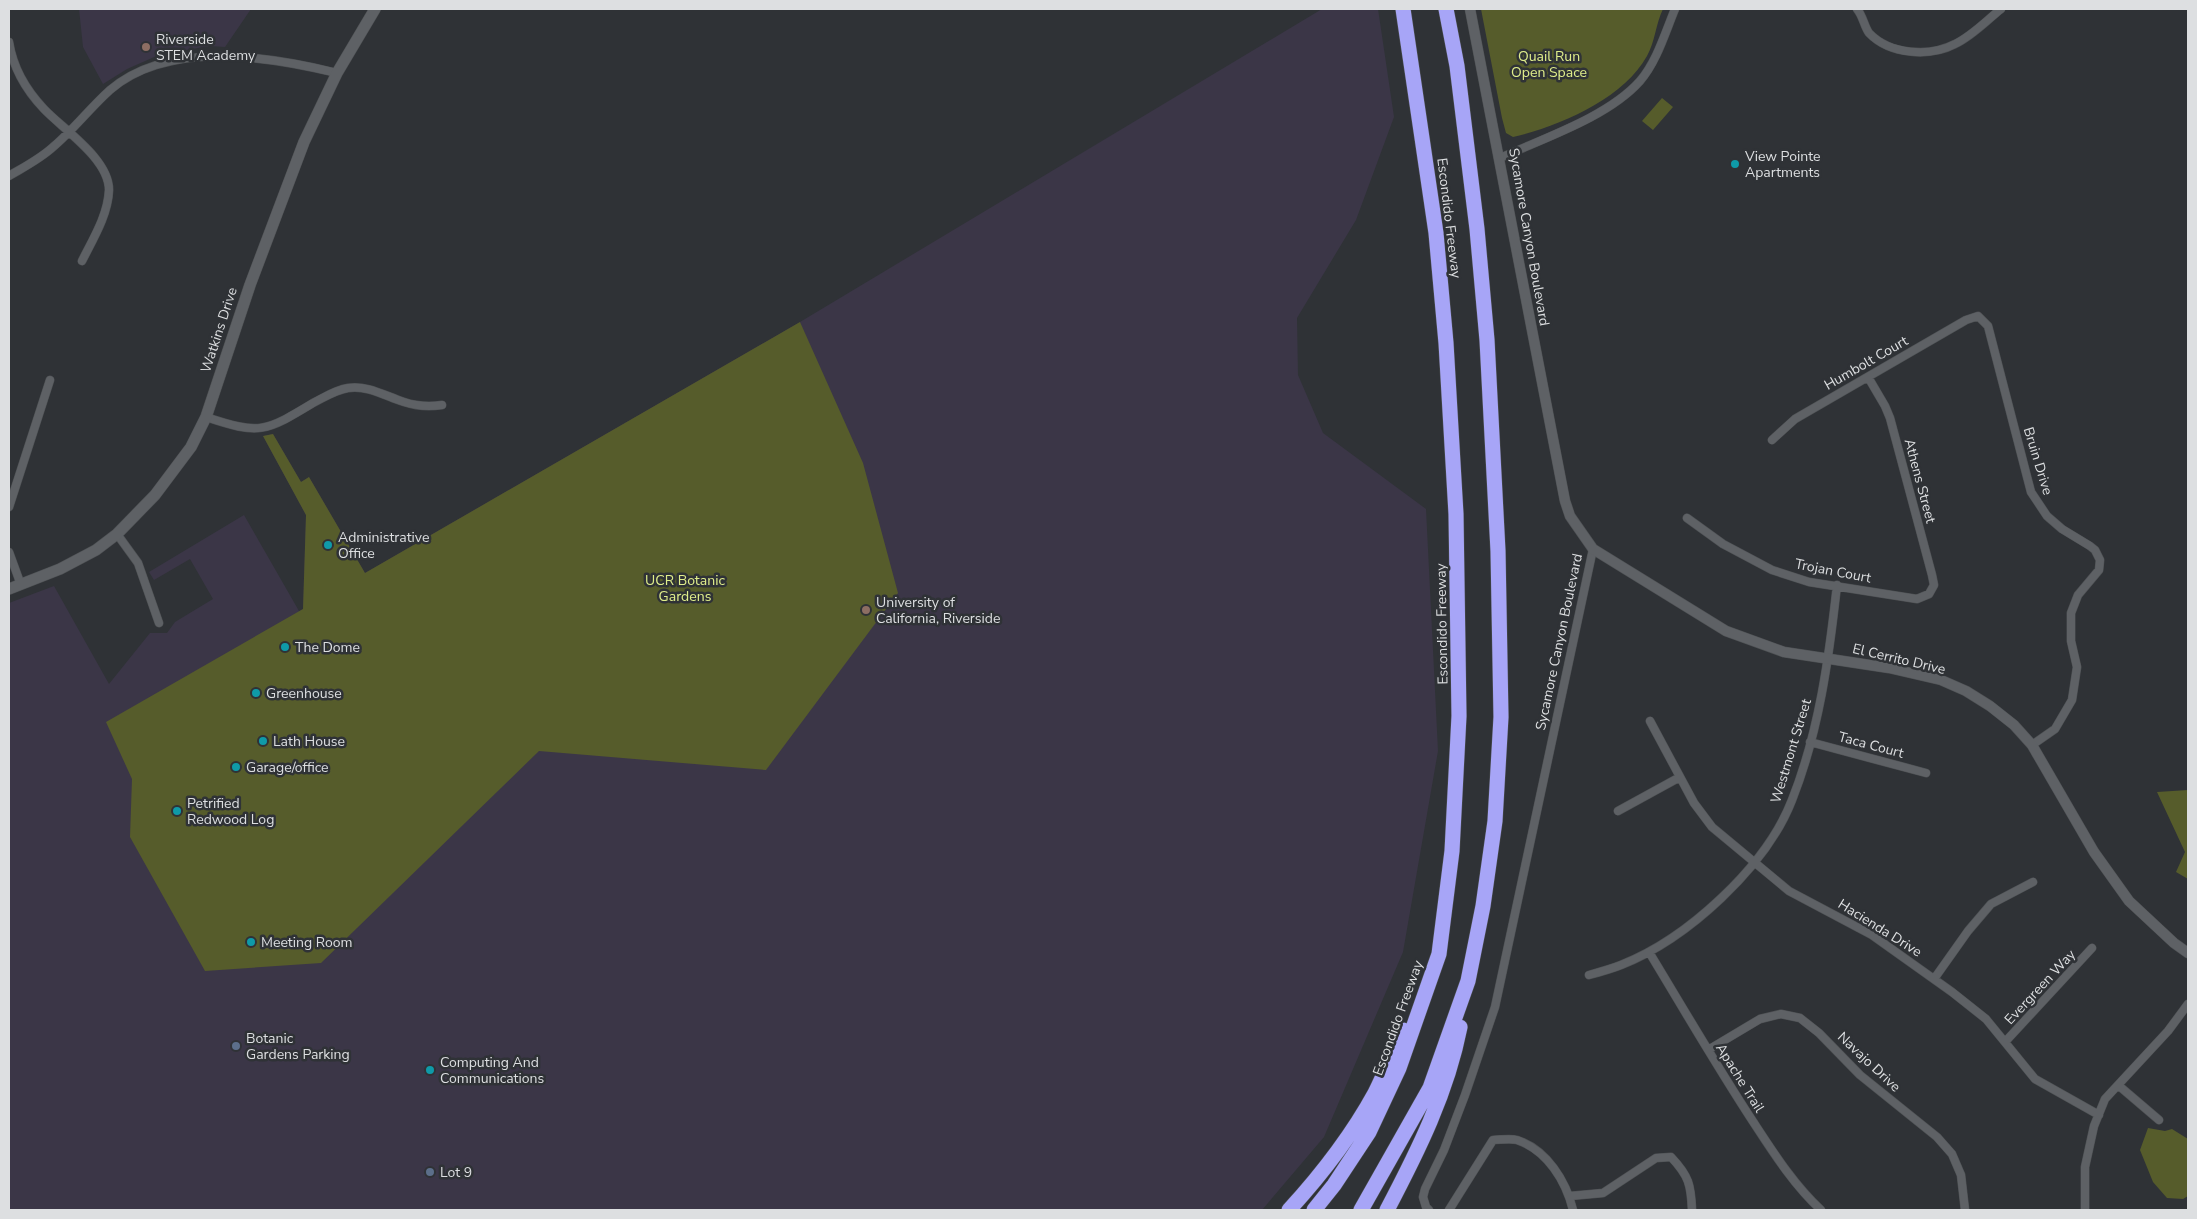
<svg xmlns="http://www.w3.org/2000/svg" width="2197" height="1219" viewBox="0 0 2197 1219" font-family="'Nunito Sans',sans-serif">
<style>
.education{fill:#3b3647}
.green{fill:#565c2b}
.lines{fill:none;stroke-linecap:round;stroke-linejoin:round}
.minor-casing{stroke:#4e5154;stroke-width:9}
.tertiary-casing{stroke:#4e5154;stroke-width:11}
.secondary-casing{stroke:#4e5154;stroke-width:12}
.motorway-casing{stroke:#4e5154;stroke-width:16}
.minor{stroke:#5e6165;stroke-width:8}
.tertiary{stroke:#5e6165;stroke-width:10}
.secondary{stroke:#5e6165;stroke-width:11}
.motorway{stroke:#a7a5f7;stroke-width:15}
.education-dot{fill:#8d6e63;stroke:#2f3236;stroke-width:2}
.culture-dot{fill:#0f9aa8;stroke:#2f3236;stroke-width:2}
.service-dot{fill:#5c6f8a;stroke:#2f3236;stroke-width:2}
.labels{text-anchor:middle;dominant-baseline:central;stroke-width:5;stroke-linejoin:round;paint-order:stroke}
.poi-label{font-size:14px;fill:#dddfe1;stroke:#2f3236;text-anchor:start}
.park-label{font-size:14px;fill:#e0ee8b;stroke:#2f3236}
.street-label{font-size:14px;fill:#dddfe1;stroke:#2f3236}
</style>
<rect width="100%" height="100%" fill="#2f3236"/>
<path class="education" d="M79 9H251L225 47 210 46 161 54 127 69 103 84 83 47Z
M1322 9H1378L1394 117 1356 220 1297 318 1298 375 1323 433 1426 509 1438 751 1403 952 1324 1137 1262 1210H9V603L54 586 109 684 150 633H167L175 622 213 599 190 559 154 580 149 572 244 515 299 611 303 609 306 515 263 436 273 434 301 482 309 477 365 573 800 322Z"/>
<path class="green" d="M1481 9H1663C1656 23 1655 42 1647 56 1623 99 1560 126 1513 137L1506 133 1502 118Z
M1662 98 1673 107 1653 130 1642 121Z
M800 322 863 463 898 593 766 770 539 751 321 963 205 971 130 837 132 779 106 722 303 609 306 515 263 436 273 434 301 482 309 477 365 573Z
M2188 790V879L2176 872 2185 852 2157 792Z
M2148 1128 2165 1131 2172 1129 2188 1139V1196L2183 1199 2167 1198 2153 1182 2140 1150Z"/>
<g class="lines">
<defs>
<path id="minor" d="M1857 9C1863 16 1864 26 1869 33 1890 55 1930 57 1955 44 1972 36 1987 20 2001 9
M9 42C13 68 26 90 44 109 64 130 109 159 109 190 108 215 93 239 82 261
M1500 158C1544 138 1608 117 1640 81 1657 61 1665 33 1675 9
M9 176C24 167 40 159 53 147 73 130 90 108 110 90 168 40 268 56 337 73
M206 417C260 435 265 432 313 403 325 397 335 390 348 388 368 385 385 396 404 402 416 406 428 407 442 405
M1772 440 1795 419 1966 320 1978 316 1988 326 2031 492 2047 516 2062 529 2090 546 2095 550 2100 560 2099 570 2078 595 2071 613V641L2077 667 2072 700 2055 729 2032 745
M9 507 50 380
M1687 518 1723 544 1772 570 1809 582 1917 599 1929 594 1934 585 1932 575 1890 418 1885 406 1868 377
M117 534 138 563 159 623
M9 552 21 585
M1650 721 1694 803 1712 827 1789 891 1872 935 1952 992 1986 1019 2035 1079 2099 1115
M1810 742 1926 773
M1618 811 1680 777
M1649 952C1683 1008 1716 1065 1752 1120 1773 1152 1793 1184 1821 1210
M1589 975C1600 972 1611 969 1621 965 1687 939 1766 867 1792 800 1819 732 1829 658 1837 585
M1934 979 1968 931 1991 904 2033 882
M2005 1042 2092 948
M1708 1050 1760 1019 1781 1014 1800 1018 1819 1033 1860 1075 1937 1137 1952 1154 1961 1175 1965 1210
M2118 1085 2159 1120
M1570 1196 1603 1193 1656 1158 1671 1157C1689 1176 1691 1185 1692 1210
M1429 1210 1426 1207 1423 1197 1425 1189 1444 1150 1465 1095 1495 1007 1593 549
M1449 1210 1493 1140C1500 1140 1510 1138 1517 1140 1547 1150 1566 1181 1573 1210
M2085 1210V1167L2094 1126 2105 1099 2168 1031 2188 1004"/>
<path id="tertiary" d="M1470 9 1565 501 1570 516 1593 549 1726 631 1784 652 1889 668 1941 680 1966 691 1990 706 2014 725 2032 745 2094 852 2129 901 2174 943 2188 953"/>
<path id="secondary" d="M9 589 60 569 96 550 117 534 155 495 191 447 206 417 250 285 304 142 337 73 375 9"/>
<path id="motorway" d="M1289 1210C1321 1175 1352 1135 1375 1093 1385 1073 1394 1051 1403 1030
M1314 1210 1334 1185 1369 1132 1399 1068 1439 954 1452 851 1459 716 1456 514 1446 343 1436 233 1403 9
M1361 1210 1430 1088 1468 981 1483 906 1495 821 1501 717 1498 551 1487 340 1477 229 1457 66 1446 9
M1387 1210C1418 1151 1447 1093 1460 1027"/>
</defs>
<use href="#minor" class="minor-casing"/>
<use href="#tertiary" class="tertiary-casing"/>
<use href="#secondary" class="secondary-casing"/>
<use href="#motorway" class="motorway-casing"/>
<use href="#minor" class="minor"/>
<use href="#tertiary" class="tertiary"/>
<use href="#secondary" class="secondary"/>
<use href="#motorway" class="motorway"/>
</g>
<g class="education-dot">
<circle cx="146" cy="47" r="5"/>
<circle cx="866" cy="610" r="5"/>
</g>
<g class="culture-dot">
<circle cx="1735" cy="164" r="5"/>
<circle cx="328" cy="545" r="5"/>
<circle cx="285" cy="647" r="5"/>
<circle cx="256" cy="693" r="5"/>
<circle cx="263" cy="741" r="5"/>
<circle cx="236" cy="767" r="5"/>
<circle cx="177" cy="811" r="5"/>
<circle cx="251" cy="942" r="5"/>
<circle cx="430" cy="1070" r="5"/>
</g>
<g class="service-dot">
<circle cx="236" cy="1046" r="5"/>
<circle cx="430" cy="1172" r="5"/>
</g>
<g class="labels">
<g class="poi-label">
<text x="156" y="39">Riverside<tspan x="156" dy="16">STEM Academy</tspan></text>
<text x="1745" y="156">View Pointe<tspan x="1745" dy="16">Apartments</tspan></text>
<text x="338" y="537">Administrative<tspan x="338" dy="16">Office</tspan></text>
<text x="876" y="602">University of<tspan x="876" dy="16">California, Riverside</tspan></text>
<text x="295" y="647">The Dome</text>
<text x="266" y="693">Greenhouse</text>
<text x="273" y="741">Lath House</text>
<text x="246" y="767">Garage/office</text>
<text x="187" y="803">Petrified<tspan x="187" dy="16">Redwood Log</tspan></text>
<text x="261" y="942">Meeting Room</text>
<text x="246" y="1038">Botanic<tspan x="246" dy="16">Gardens Parking</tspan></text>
<text x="440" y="1062">Computing And<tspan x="440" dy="16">Communications</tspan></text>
<text x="440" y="1172">Lot 9</text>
</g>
<g class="park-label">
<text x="1549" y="56">Quail Run<tspan x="1549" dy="16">Open Space</tspan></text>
<text x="685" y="580">UCR Botanic<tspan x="685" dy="16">Gardens</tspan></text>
</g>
<g class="street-label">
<text transform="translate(1449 218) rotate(83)">Escondido Freeway</text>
<text transform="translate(1529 237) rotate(80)">Sycamore Canyon Boulevard</text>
<text transform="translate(219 330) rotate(-72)">Watkins Drive</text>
<text transform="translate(1866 363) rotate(-30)">Humbolt Court</text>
<text transform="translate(2038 461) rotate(73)">Bruin Drive</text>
<text transform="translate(1920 481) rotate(75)">Athens Street</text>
<text transform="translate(1833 571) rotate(11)">Trojan Court</text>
<text transform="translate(1442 624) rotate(-91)">Escondido Freeway</text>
<text transform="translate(1559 642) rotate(-78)">Sycamore Canyon Boulevard</text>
<text transform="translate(1899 659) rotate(13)">El Cerrito Drive</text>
<text transform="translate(1871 745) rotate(15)">Taca Court</text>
<text transform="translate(1791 751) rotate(-73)">Westmont Street</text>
<text transform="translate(1880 928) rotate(32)">Hacienda Drive</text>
<text transform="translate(2040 987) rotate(-47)">Evergreen Way</text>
<text transform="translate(1398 1018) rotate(-70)">Escondido Freeway</text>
<text transform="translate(1869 1062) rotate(43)">Navajo Drive</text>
<text transform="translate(1740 1078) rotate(58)">Apache Trail</text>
</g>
</g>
<rect width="2197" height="1219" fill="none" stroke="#dddfe1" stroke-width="20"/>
</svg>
